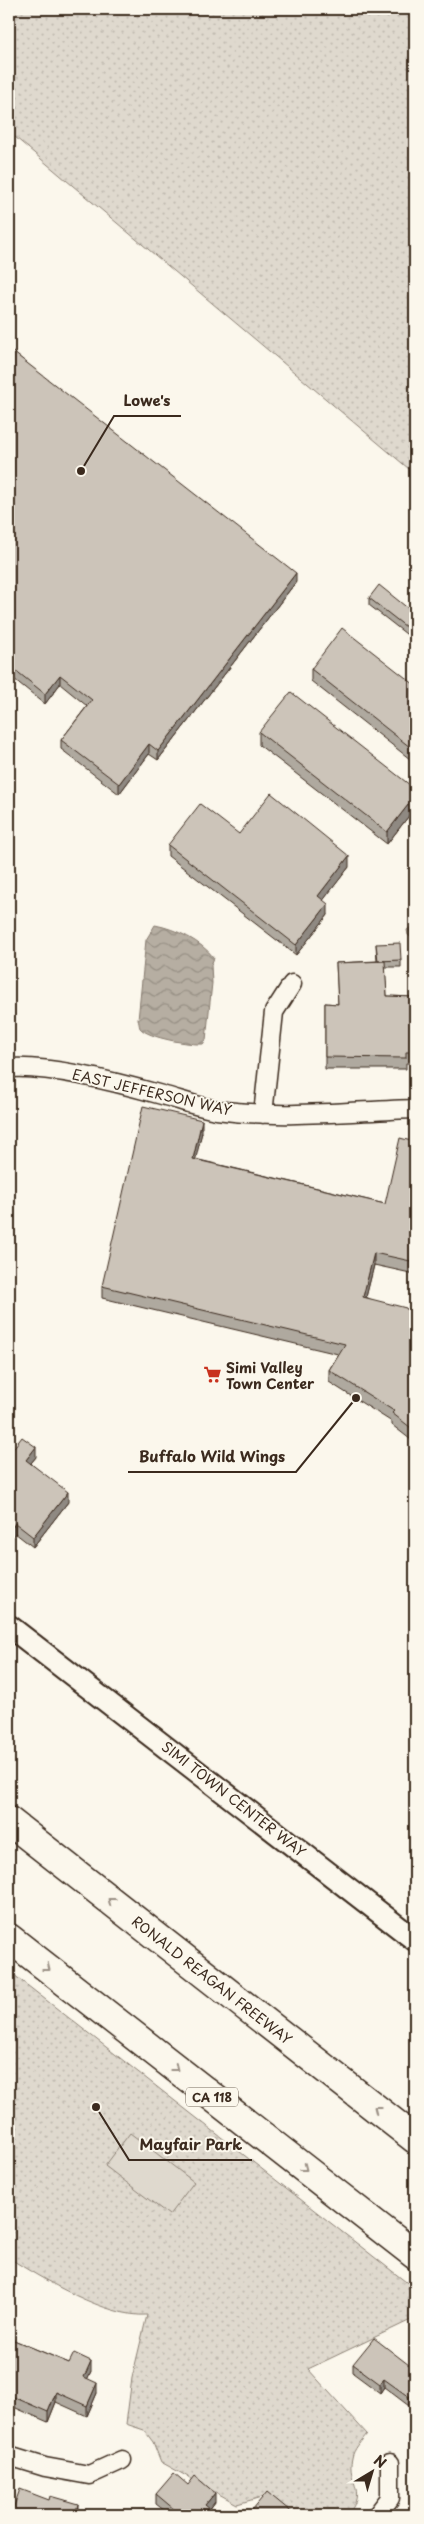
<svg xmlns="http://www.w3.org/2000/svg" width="424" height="2524" viewBox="0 0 424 2524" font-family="'Playpen Sans',sans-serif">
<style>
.grass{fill:url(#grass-dots);stroke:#8d8276}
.pitch{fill:#dfd9ce;stroke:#8d8276}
.water{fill:url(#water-waves);stroke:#85796d}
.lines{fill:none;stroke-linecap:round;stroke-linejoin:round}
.minor-casing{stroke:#3b2a1e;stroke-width:21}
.tertiary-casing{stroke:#3b2a1e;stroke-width:25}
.motorway-casing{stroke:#3b2a1e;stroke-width:31}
.minor{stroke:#fbf7ec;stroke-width:18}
.tertiary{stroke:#fbf7ec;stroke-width:21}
.motorway{stroke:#fbf7ec;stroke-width:28}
.wall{fill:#afa99f;stroke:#3b2a1e}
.shaded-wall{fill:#8f8982;stroke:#3b2a1e}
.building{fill:#ccc4b9;stroke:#3b2a1e}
.oneway{stroke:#9b9085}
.labels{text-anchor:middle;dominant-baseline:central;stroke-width:4;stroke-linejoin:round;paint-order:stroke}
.shield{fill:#fbf7ec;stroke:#75685c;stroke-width:1}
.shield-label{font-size:12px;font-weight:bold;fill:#3b2a1e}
.street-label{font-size:14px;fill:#3b2a1e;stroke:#fbf7ec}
.poi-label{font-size:14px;font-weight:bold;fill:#3b2a1e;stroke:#fbf7ec;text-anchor:start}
.leader{fill:none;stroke:#3b2a1e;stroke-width:2}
.callout-dot{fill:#3b2a1e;stroke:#fbf7ec;stroke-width:2}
.callout-label{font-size:15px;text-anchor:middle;font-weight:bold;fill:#3b2a1e;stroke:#fbf7ec;stroke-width:4;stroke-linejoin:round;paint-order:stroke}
</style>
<defs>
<pattern id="grass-dots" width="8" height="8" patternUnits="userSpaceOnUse" patternTransform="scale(1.25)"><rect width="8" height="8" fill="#dfd9ce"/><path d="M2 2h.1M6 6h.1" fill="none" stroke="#c0bab0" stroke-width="1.8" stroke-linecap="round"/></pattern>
<pattern id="water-waves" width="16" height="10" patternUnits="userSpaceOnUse" patternTransform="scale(1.25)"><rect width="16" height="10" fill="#b6aea2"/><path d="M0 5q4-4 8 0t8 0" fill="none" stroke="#958e83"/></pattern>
</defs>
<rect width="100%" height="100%" fill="#fbf7ec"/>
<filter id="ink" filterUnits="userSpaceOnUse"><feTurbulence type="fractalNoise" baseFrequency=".02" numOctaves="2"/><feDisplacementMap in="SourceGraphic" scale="10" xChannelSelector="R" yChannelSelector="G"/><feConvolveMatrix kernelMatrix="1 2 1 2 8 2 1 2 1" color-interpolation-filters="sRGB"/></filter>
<g filter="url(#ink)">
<path class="grass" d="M9 9H415V474L9 132Z
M9 1971 415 2289V2318L308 2369 367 2434C362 2440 353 2450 352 2458 346 2483 368 2488 348 2515H290L265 2496 237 2504 161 2462 153 2442 144 2430 126 2424 132 2378 147 2315C108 2318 42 2279 9 2258Z"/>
<path class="pitch" d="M130 2133 194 2182 169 2215 105 2166Z"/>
<path class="water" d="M415 924V940H414L408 935 407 930Z
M155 925C176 929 201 941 214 958L211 965 212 983 206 1040 203 1044C191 1045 148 1038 140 1028 139 1025 139 1022 138 1020L146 940Z"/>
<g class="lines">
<defs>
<path id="minor" d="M9 1068C51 1065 120 1083 162 1095 180 1100 199 1107 217 1110 282 1119 350 1111 415 1109
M263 1114 274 1012 292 984
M9 2456 45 2467 89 2475 122 2460
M377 2515 390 2498V2463"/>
<path id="tertiary" d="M9 1626 415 1940"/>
<path id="motorway" d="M9 1821 415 2139
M9 1938 415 2255"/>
</defs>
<use href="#minor" class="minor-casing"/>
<use href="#tertiary" class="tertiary-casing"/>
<use href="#motorway" class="motorway-casing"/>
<use href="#minor" class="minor"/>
<use href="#tertiary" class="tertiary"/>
<use href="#motorway" class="motorway"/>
</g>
<path class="wall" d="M9 349 296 582 158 760 149 754 119 794 61 749V740L87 706 60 684 45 704 9 675Z
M369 598 415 614V641L369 605Z
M311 669 415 685V763L311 681Z
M259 732 415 789V808L387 844 259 745Z
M239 834 349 867 323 900 328 915 296 955 168 856V845Z
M376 944 401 960V967H385L387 996 415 997V1063H406V1069H325V1003L338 1004 336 963 377 961Z
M202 1132 195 1159 385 1204 415 1142V1274L374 1265 366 1297 415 1322V1443L392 1425V1422L329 1382V1370L338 1354 102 1298V1286Z
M9 1454 36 1457 31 1463 68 1502 33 1547 15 1533 12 1538 9 1535Z
M9 2338 69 2363 91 2371 87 2379 97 2393 87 2416 56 2402 48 2422 9 2405Z
M353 2364 409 2365V2406L384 2387 380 2393 353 2373Z
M188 2485 215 2502 210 2509 217 2515H170L156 2504V2494Z"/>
<path class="shaded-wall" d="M296 573V582L158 760V751Z
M60 675V684L45 704V694Z
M149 744V754L119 794V784Z
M415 796V808L387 844V832Z
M349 856V867L318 907V896Z
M328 904V915L296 955V945Z
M202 1120V1132L193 1171V1159Z
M374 1253V1265L363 1309V1297Z
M36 1447V1457L26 1469V1460Z
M68 1492V1502L33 1547V1537Z
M15 1523V1533L12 1538V1528Z
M91 2361V2371L84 2387V2377Z
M384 2379V2387L380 2393V2384Z
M97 2383V2393L87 2416V2406Z
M415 2389V2398L409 2406V2397Z
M56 2392V2402L48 2422V2412Z
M215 2493V2502L205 2515V2505Z
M78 2504V2515H75Z"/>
<path class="building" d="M9 349 296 573 158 751 149 744 119 784 61 740 92 700 60 675 45 694 9 665Z
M379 585 415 614V634L369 598Z
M342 628 415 685V751L311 669Z
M291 692 415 789V796L387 832 259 732Z
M271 793 349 856 318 896 328 904 296 945 168 845 200 804 239 834Z
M400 943 401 960 378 961 376 944Z
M385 961 387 996 415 997V1052H406V1058L325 1057V1003L338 1004 336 963Z
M143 1106 202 1120 193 1159 385 1204 400 1138 415 1142V1262L374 1253 363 1297 406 1308 415 1322V1431L392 1413 394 1411 329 1370 345 1344 102 1286Z
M22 1437 36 1447 26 1460 68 1492 33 1537 15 1523 12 1528 9 1526V1454Z
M9 2338 69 2363 74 2353 91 2361 84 2377 97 2383 87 2406 56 2392 48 2412 9 2395Z
M374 2338 409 2365 415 2357V2389L409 2397 384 2379 380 2384 353 2364Z
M174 2473 188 2485 195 2476 215 2493 205 2505 217 2515H181L156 2494Z
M20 2489 49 2500 50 2496 78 2504 75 2515H9V2508L13 2509Z
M267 2492 295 2515H248Z
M144 2510 145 2515H124V2512Z"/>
<defs><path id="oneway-chevron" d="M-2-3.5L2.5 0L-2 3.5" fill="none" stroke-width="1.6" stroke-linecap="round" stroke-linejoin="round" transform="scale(1.25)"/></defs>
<g class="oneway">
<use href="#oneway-chevron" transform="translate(111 1901) rotate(-142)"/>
<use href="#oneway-chevron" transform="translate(47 1968) rotate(38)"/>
<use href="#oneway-chevron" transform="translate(175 2068) rotate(38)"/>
<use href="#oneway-chevron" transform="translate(377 2109) rotate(-142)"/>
<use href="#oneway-chevron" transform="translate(304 2168) rotate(38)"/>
</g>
</g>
<defs>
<symbol id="supermarket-bare" viewBox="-9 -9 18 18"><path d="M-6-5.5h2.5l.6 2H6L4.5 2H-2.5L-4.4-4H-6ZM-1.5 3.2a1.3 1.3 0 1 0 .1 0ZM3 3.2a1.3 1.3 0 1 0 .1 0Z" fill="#c8321e" stroke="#fbf7ec" stroke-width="2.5" paint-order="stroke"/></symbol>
</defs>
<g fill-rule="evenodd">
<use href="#supermarket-bare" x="200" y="1362" width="25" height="25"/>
</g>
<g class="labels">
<rect class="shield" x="186" y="2087.5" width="52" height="19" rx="4"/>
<g class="shield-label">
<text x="212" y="2097">CA 118</text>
</g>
<g class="street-label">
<text transform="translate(152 1092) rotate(13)">EAST JEFFERSON WAY</text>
<text transform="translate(234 1799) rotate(38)">SIMI TOWN CENTER WAY</text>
<text transform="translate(212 1980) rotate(38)">RONALD REAGAN FREEWAY</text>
</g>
<g class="poi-label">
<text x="226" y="1367">Simi Valley<tspan x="226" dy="16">Town Center</tspan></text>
</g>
</g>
<path class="leader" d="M81 471L114 416H181M356 1398L296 1472H128M96 2107L129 2160H252"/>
<g class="callout-dot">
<circle cx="81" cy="471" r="5"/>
<circle cx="356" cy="1398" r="5"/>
<circle cx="96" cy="2107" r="5"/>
</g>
<g class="callout-label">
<text x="147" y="406">Lowe's</text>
<text x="212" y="1462">Buffalo Wild Wings</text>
<text x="191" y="2150">Mayfair Park</text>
</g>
<rect width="424" height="2524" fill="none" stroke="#fbf7ec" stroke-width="30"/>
<rect x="15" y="15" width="394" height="2494" fill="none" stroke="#3b2a1e" stroke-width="2" filter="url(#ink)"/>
<g transform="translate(372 2472) rotate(38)" stroke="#fbf7ec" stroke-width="4" paint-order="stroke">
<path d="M0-4L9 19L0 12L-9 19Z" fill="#3b2a1e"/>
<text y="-8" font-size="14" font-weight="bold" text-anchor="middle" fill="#3b2a1e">N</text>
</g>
</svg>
